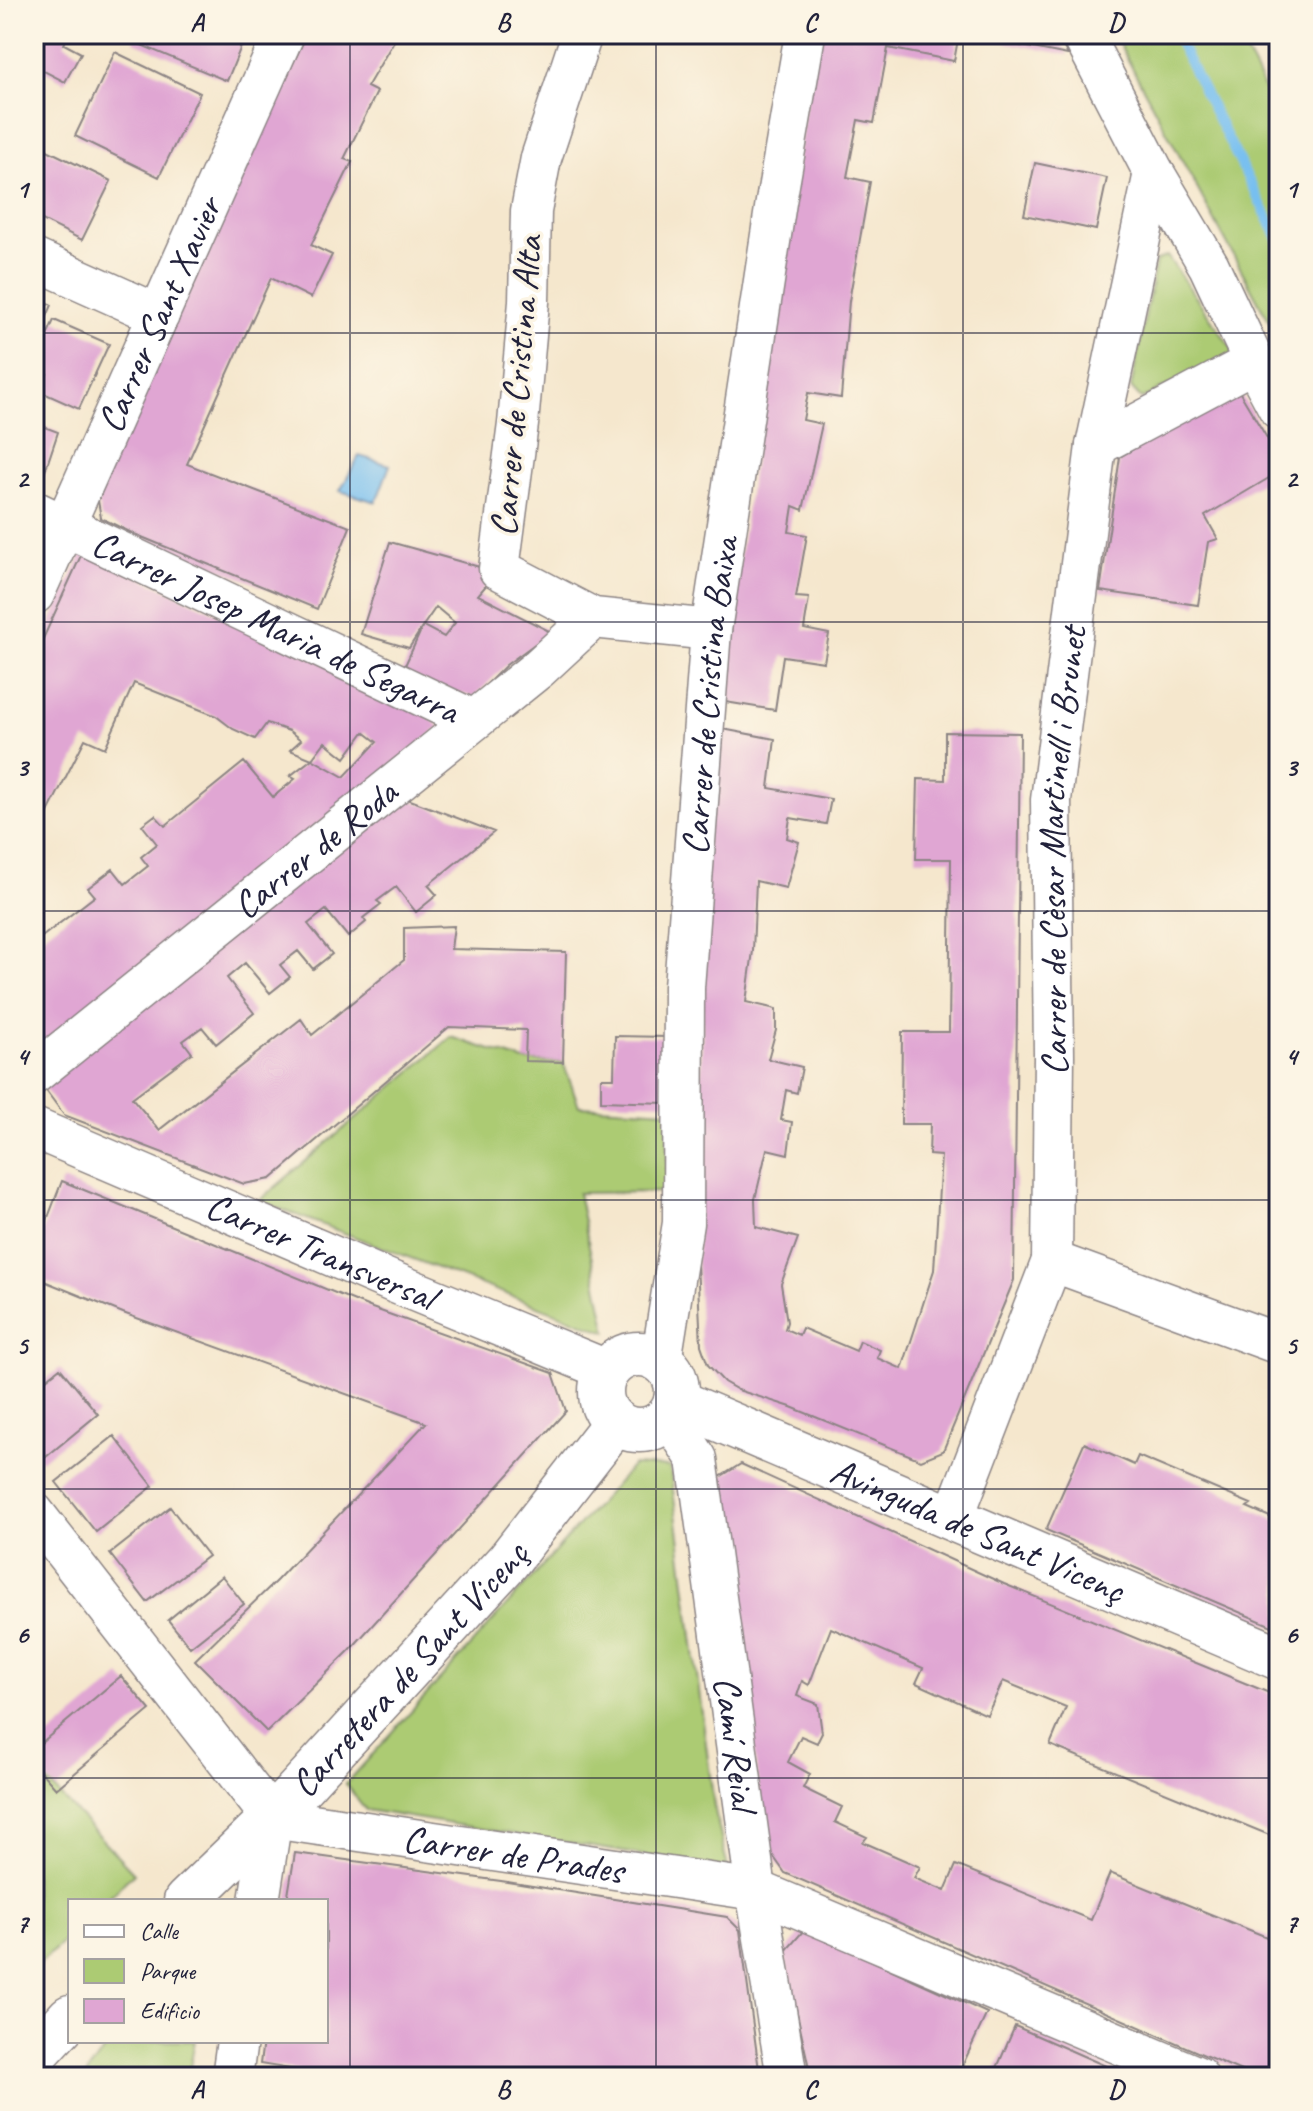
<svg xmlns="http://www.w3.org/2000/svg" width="1313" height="2111" viewBox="0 0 1313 2111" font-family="Caveat,sans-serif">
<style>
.green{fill:#accb73;stroke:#677657;stroke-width:2}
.water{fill:#77bff0;stroke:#4c7096;stroke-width:2}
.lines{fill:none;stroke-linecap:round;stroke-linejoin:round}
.stream{stroke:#77bff0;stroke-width:10}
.building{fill:#e0a6d3;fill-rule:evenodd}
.street-casing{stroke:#8c8484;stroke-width:43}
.secondary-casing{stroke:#8c8484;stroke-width:47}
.street{stroke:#fff;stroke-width:40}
.secondary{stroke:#fff;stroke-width:44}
.grid{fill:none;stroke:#22223b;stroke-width:2;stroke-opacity:0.55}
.labels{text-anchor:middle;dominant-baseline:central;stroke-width:7;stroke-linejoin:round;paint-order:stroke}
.street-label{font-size:38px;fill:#22223b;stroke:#fcf5e5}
.neatline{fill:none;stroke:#22223b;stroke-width:3}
.grid-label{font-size:26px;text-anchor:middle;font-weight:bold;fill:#22223b}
</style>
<rect width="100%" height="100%" fill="#fcf5e5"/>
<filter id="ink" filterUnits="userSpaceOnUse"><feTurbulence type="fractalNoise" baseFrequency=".0125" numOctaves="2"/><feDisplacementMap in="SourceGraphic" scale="16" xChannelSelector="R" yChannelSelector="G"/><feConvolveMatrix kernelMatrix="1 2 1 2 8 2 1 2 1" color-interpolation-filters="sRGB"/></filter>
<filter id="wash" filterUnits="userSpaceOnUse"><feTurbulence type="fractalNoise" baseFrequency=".006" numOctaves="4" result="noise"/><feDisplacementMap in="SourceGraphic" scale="32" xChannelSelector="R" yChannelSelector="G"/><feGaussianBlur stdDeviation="1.8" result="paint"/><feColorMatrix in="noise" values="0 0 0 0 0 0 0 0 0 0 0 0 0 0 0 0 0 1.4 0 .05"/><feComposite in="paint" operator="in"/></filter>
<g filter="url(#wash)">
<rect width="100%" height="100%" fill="#f5e7cd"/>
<path class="green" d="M1114 34H1237L1279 118V340Z
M1167 256 1235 353 1141 399 1131 388 1156 261Z
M451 1037 525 1061 563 1062 579 1106 669 1111 666 1192 578 1193 607 1332 259 1201Z
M633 1465 670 1467 714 1806 728 1869 366 1810 346 1784Z
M34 1768 134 1873 105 1901H70V1935L34 1969Z
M110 2041H195L188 2077H85Z"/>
<path class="water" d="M359 456 390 465 376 502 340 491Z"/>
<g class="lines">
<path class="stream" d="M1175 34 1279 240"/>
</g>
<g id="blocks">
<path class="building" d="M34 34H69L64 44 81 53 65 82 34 66Z
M137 34H217L242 44 227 81 134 42Z
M307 34H398L367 87 377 92 344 159 352 162 311 245 332 255 311 298 271 278 187 464 350 527 317 609 132 533 101 518 95 483Z
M816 34H959L954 61 888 48 874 123 858 120 847 177 870 182 849 301 841 398 808 393 803 420 822 424 803 510 793 506 789 532 807 535 796 597 809 598 804 629 829 634 824 662 783 656 775 710 719 701 717 728 775 739 769 788 831 799 826 824 790 818 787 838 799 842 786 888 756 881 753 951 746 1002 776 1009V1030L768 1059 802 1067 797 1093 786 1090 781 1120 792 1122 788 1154 767 1149 755 1199 756 1227 798 1238 781 1284 787 1322 785 1329 799 1335 802 1328 856 1351 860 1341 880 1350 877 1358 902 1369 934 1270 941 1156 929 1155 930 1124H901L902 1032H949L951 859H916L918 779 945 780V732L1020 733 1014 1280 943 1451 921 1460 791 1407 738 1390 724 1382 708 1365 701 1345 697 1263 708 776Z
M969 34H1056L1068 55 969 35Z
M115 52 200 93 159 177 75 136Z
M43 148 111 181 82 240 34 216V207L41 193 34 189V166Z
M1035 163 1107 178 1096 230 1024 215Z
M34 297 52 305 34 346Z
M54 320 109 344 79 409 39 391 47 374 34 368V364Z
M1237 388 1279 458V472L1205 516 1218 539 1208 542 1198 605 1100 591 1120 457Z
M34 423 58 432 44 474 34 469Z
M390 542 483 568 493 577 478 595 551 632 506 665 474 697 434 686 402 672 423 626 409 648 361 634ZM436 607 455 623 444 637 423 626Z
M83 551 413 704 440 727 34 1052V943L95 896 88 888 113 869 125 884 148 866 141 857 157 844 142 825 155 815 165 826 244 762 273 797 295 779 290 776 312 759 344 777 377 742 364 732 345 758 325 742 312 759 290 750 301 740 289 731 267 723 255 739 233 729 216 716 134 683 105 748 85 739 34 840V638L42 641Z
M405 798 494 832 428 885 437 895 416 912 396 887 377 901 381 904 363 918 366 922 348 937 326 910 308 924 332 954 313 969 298 951 280 965 290 977 270 993 245 963 227 978 254 1013 216 1044 202 1027 183 1041 192 1053 132 1098 159 1130 301 1019 312 1035 404 960V928L454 926 451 949 566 952 563 1062 525 1061 526 1030 449 1027 271 1179 244 1184 64 1115 39 1081Z
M615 1036 668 1037 666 1103 601 1101V1078H614Z
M62 1181 372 1308 553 1373 566 1411 349 1651 267 1732 195 1660 277 1580 426 1423 123 1313 34 1277V1254Z
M34 1340 42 1350 34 1356Z
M60 1368 98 1414 41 1461 34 1453V1389Z
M114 1436 153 1486 96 1532 56 1482Z
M1084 1443 1134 1465 1138 1456 1251 1504 1247 1507 1279 1521V1629L1046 1530Z
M741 1464 1004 1584 1279 1697V1839L1050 1745 1066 1707 1003 1681 987 1715 916 1683 923 1668 831 1628 809 1685 802 1681 797 1696 818 1704 822 1733 817 1743 801 1736 788 1762 810 1774 803 1788 842 1807 835 1822 867 1837 863 1842 920 1867 914 1878 945 1891 956 1865 1091 1920 1110 1873 1279 1942V2077H1255L785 1873 766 1846 720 1477Z
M170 1507 208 1556 147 1602 110 1554Z
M222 1576 244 1604 190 1647 168 1620Z
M121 1676 150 1710 56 1789 34 1764V1749Z
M295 1853 501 1881 727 1917 740 1930 760 2077H338L260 2064 263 2041H326V1901H287Z
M804 1930 987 2013 957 2077H811L784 1953Z
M1015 2026 1117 2071 1132 2077H993Z"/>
</g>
</g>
<g filter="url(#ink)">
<use href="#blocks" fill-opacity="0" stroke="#8c8484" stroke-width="2"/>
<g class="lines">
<defs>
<g id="street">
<path d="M582 34 541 158 531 211 529 302 518 424 499 569 593 618 711 630"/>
<path d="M1082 34 1154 173 1209 266 1254 362 1279 409"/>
<path d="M34 259 159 315"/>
<path d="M1096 446 1254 362"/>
<path id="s1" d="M34 511 473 720"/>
<path id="s2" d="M34 594 284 34"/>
<path id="s3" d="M34 1074 538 669 593 618"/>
<path id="s4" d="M34 1128 393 1282 609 1371"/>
<path d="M1052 1261 1279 1344"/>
<path id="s5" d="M661 1361 683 1223 684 987 711 630 776 202 805 34"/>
<path id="s6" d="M669 1416 697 1459 756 1890 787 2077"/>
<path d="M34 1513 272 1818"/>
<path id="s7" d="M953 1518 1052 1261 1054 1055 1051 800 1096 446 1154 173"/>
<path id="s8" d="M272 1818 756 1890 1198 2077"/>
<path d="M259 1901 272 1818"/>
<path d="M232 2077 237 2041"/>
</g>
<g id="secondary">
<circle cx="639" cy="1392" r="38"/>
<path id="s9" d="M676 1401 1279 1658"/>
<path id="s10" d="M186 1901 272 1818 508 1561 616 1422"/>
<path d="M34 2056 70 2017"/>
</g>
</defs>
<use href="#street" class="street-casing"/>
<use href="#secondary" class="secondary-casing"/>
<use href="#street" class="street"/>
<use href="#secondary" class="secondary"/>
</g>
</g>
<path class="grid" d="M350 34V2077M656 34V2077M963 34V2077M34 333H1279M34 622H1279M34 911H1279M34 1200H1279M34 1489H1279M34 1778H1279"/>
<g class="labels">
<g class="street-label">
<text stroke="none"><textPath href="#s2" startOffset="306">Carrer Sant Xavier</textPath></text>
<text transform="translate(516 386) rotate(-85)">Carrer de Cristina Alta</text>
<text stroke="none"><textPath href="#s1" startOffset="268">Carrer Josep Maria de Segarra</textPath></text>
<text stroke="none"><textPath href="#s5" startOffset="668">Carrer de Cristina Baixa</textPath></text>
<text stroke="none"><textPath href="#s3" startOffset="360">Carrer de Roda</textPath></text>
<text stroke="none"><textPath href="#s7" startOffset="686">Carrer de Cèsar Martinell i Brunet</textPath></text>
<text stroke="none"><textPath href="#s4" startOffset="312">Carrer Transversal</textPath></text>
<text stroke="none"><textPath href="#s9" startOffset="328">Avinguda de Sant Vicenç</textPath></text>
<text stroke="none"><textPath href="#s10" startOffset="322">Carretera de Sant Vicenç</textPath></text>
<text stroke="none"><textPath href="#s6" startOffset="338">Camí Reial</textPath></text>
<text stroke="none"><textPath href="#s8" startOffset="244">Carrer de Prades</textPath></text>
</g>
</g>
<rect width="1313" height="2111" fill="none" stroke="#fcf5e5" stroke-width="88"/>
<rect x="68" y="1899" width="260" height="144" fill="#fcf5e5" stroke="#a5a1a1" stroke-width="2"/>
<rect x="84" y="1925" width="40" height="12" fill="#ffffff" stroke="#a5a1a1" stroke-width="2"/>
<text x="140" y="1939" font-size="24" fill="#22223b">Calle</text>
<rect x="84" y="1959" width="40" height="24" fill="#accb73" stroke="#a5a1a1" stroke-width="2"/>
<text x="140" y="1979" font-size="24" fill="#22223b">Parque</text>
<rect x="84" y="1999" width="40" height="24" fill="#e0a6d3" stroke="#a5a1a1" stroke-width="2"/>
<text x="140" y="2019" font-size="24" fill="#22223b">Edificio</text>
<rect x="44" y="44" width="1225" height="2023" class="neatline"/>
<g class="grid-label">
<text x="197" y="31">A</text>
<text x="503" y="31">B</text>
<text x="810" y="31">C</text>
<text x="1116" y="31">D</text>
<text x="22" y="198">1</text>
<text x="1291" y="198">1</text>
<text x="22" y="487">2</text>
<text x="1291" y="487">2</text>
<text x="22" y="776">3</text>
<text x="1291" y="776">3</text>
<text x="22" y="1065">4</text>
<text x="1291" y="1065">4</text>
<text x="22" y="1354">5</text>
<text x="1291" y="1354">5</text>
<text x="22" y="1643">6</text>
<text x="1291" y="1643">6</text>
<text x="22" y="1932">7</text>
<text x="1291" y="1932">7</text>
<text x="197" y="2098">A</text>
<text x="503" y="2098">B</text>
<text x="810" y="2098">C</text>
<text x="1116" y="2098">D</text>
</g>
</svg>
